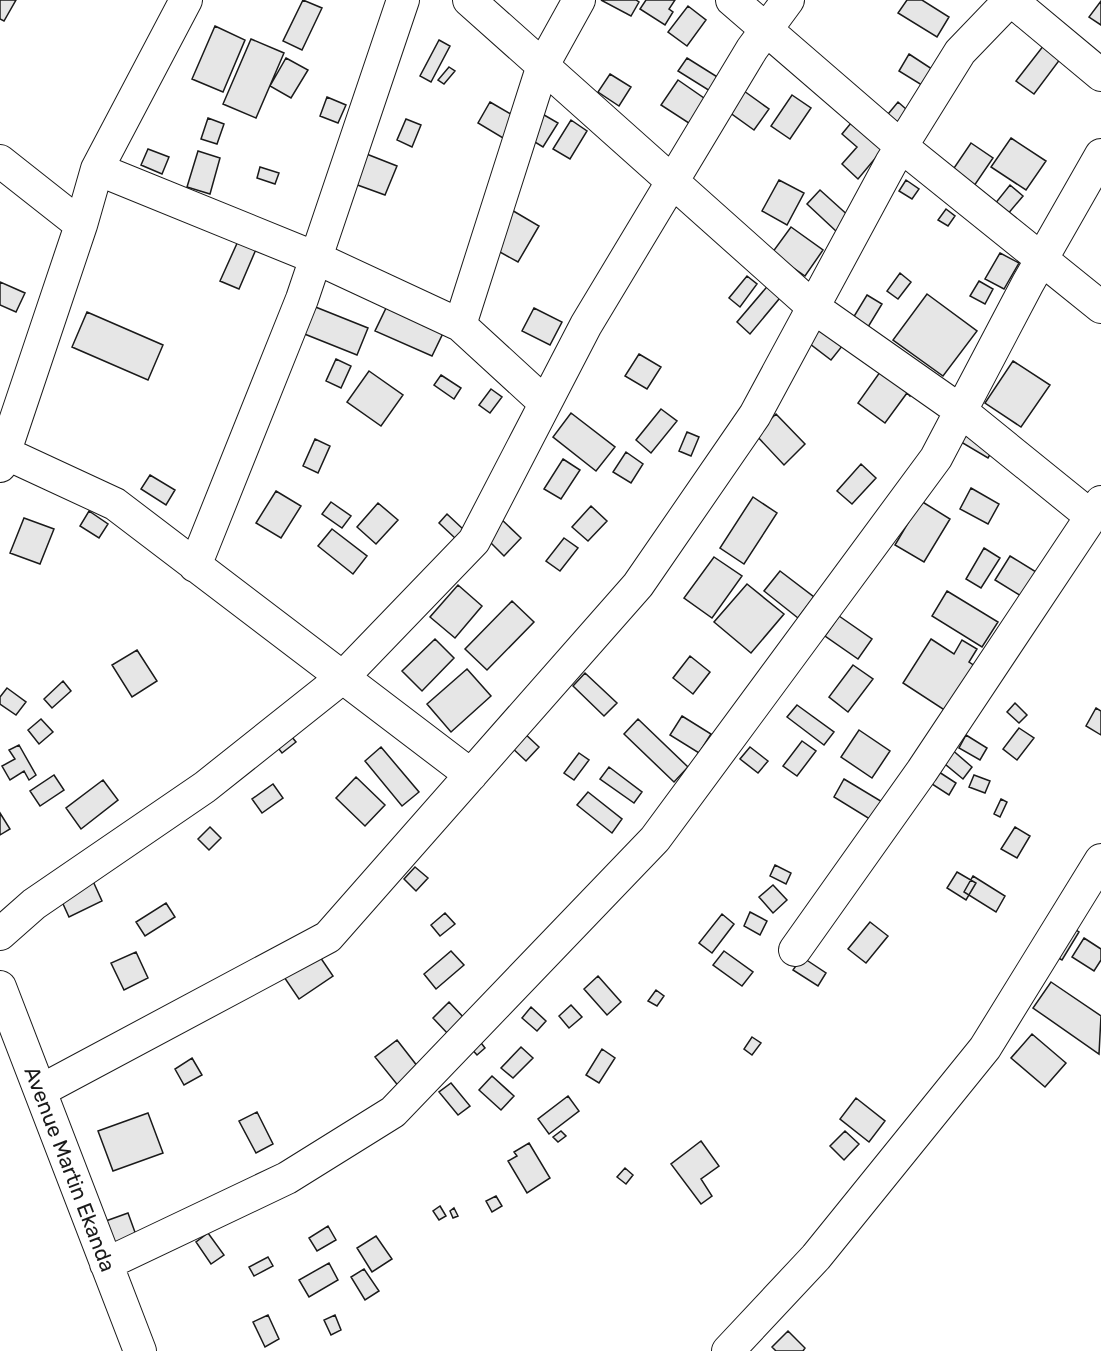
<svg xmlns="http://www.w3.org/2000/svg" width="1101" height="1351" viewBox="0 0 1101 1351" font-family="Rubik,sans-serif">
<style>
.building{fill:#e6e6e6;stroke:#1a1a1a;stroke-width:1.5}
.lines{fill:none;stroke-linecap:round;stroke-linejoin:round}
.minor-casing{stroke:#1a1a1a;stroke-width:34}
.minor{stroke:#fff;stroke-width:32}
.labels{text-anchor:middle;dominant-baseline:central;stroke-width:4.5;stroke-linejoin:round;paint-order:stroke}
.street-label{font-size:21px;fill:#1a1a1a;stroke:#fff}
</style>
<rect width="100%" height="100%" fill="#fff"/>
<path class="building" d="M0 0H16L4 21 0 19Z
M303 0 322 8 302 50 283 41Z
M601 0H636L639 2 631 16Z
M646 0H675L669 9 673 12 665 25 640 9Z
M907 0H922L949 17 937 37 898 13Z
M1101 1V25L1089 17Z
M688 6 706 20 687 46 668 32Z
M215 26 245 40 223 92 192 79Z
M251 39 284 53 256 118 223 104Z
M439 40 450 46 431 82 420 76Z
M1044 45 1061 58 1034 94 1016 81Z
M909 54 935 71 925 87 899 71Z
M286 58 308 70 291 98 270 86Z
M687 58 719 78 710 91 678 71Z
M449 67 455 71 444 84 438 80Z
M610 74 631 87 619 106 598 92Z
M678 80 714 105 698 129 661 105Z
M744 91 769 109 754 130 729 112Z
M792 95 811 108 790 139 771 126Z
M327 97 346 105 338 123 320 116Z
M490 102 521 120 508 141 478 123Z
M898 102 914 116 900 133 884 119Z
M539 112 558 123 543 147 525 136Z
M208 118 224 124 217 144 201 139Z
M406 119 421 125 412 147 397 140Z
M571 120 587 131 570 159 553 149Z
M851 123 883 149 858 179 842 164 857 147 842 134Z
M1011 138 1046 161 1026 190 991 167Z
M971 143 993 158 974 186 952 171Z
M148 149 169 157 162 174 141 165Z
M198 151 220 158 210 194 187 187Z
M364 153 397 166 385 195 352 183Z
M260 167 279 173 275 184 257 178Z
M779 180 804 193 787 225 762 211Z
M906 180 919 189 912 199 899 191Z
M1010 185 1023 196 1007 215 994 205Z
M820 190 851 218 837 232 807 204Z
M510 209 539 226 518 262 489 246Z
M946 209 955 216 948 226 938 220Z
M791 227 823 250 805 276 772 253Z
M239 239 257 247 239 289 220 281Z
M1000 253 1019 263 1004 289 985 279Z
M900 273 911 282 898 299 887 291Z
M747 276 757 284 740 307 729 298Z
M979 281 993 289 985 304 970 296Z
M0 282 25 293 16 312 0 305Z
M771 282 784 293 750 334 737 322Z
M927 294 977 331 943 376 893 340Z
M867 295 882 304 865 332 850 323Z
M388 304 445 329 432 356 375 331Z
M313 306 368 328 357 355 302 333Z
M534 308 562 322 550 345 522 331Z
M87 312 163 345 148 380 72 347Z
M817 317 847 340 831 360 801 337Z
M639 354 661 367 647 389 625 376Z
M336 359 351 366 341 388 326 381Z
M1013 361 1050 385 1021 427 985 403Z
M885 365 916 387 910 396 907 393 885 423 858 403Z
M369 371 403 395 381 426 347 402Z
M441 375 461 388 454 399 434 385Z
M491 389 502 397 490 413 479 405Z
M661 409 677 421 651 453 636 440Z
M571 413 615 447 596 471 553 437Z
M776 414 805 444 784 465 755 434Z
M963 427 995 446 988 458 956 439Z
M687 432 699 437 691 456 679 451Z
M315 439 330 446 318 473 303 466Z
M626 452 643 464 631 483 613 472Z
M563 459 580 470 561 499 544 489Z
M861 464 876 478 852 504 837 491Z
M150 475 175 490 166 505 141 489Z
M971 488 999 504 988 524 960 509Z
M276 491 301 506 281 538 256 523Z
M753 497 777 513 744 564 720 548Z
M921 501 950 519 924 562 895 545Z
M331 502 351 516 342 528 322 514Z
M378 503 398 520 376 544 357 527Z
M591 506 607 521 588 541 572 527Z
M89 511 108 524 99 538 80 526Z
M447 514 464 530 456 539 439 523Z
M499 517 521 538 504 556 482 534Z
M24 518 54 529 40 564 10 553Z
M332 529 367 556 353 574 318 546Z
M564 538 578 548 560 571 546 561Z
M984 548 1000 558 981 588 966 579Z
M1010 556 1041 575 1026 599 995 580Z
M714 557 742 576 712 618 684 598Z
M780 571 814 597 798 618 764 591Z
M747 584 784 614 751 653 714 622Z
M458 585 482 606 455 638 430 617Z
M947 591 998 622 982 647 932 616Z
M512 601 534 622 487 670 465 649Z
M839 616 872 639 858 659 825 636Z
M435 639 454 658 422 691 402 671Z
M931 639 954 654 962 640 977 649 969 662 978 668 949 713 903 683Z
M137 650 157 681 132 697 112 665Z
M690 656 710 672 693 694 673 678Z
M853 665 873 679 848 712 829 697Z
M467 669 491 696 451 732 427 704Z
M585 673 617 703 604 716 573 686Z
M63 681 71 691 52 708 44 699Z
M7 688 26 702 16 715 0 704V697Z
M1015 703 1027 715 1019 723 1007 712Z
M797 705 834 732 824 745 787 717Z
M1096 708 1101 711V735L1086 726Z
M682 716 711 734 699 753 670 735Z
M41 719 53 732 39 744 28 730Z
M638 719 688 767 674 782 624 734Z
M1019 728 1034 738 1017 760 1003 749Z
M286 730 296 742 282 753 272 740Z
M859 730 890 751 872 778 841 757Z
M522 731 539 747 526 761 509 745Z
M966 735 987 748 980 760 959 748Z
M802 741 816 751 797 776 783 766Z
M19 745 36 775 29 780 24 771 10 780 2 766 15 759 9 750Z
M381 747 419 792 402 806 365 761Z
M750 747 768 761 758 773 740 759Z
M950 748 972 767 963 779 940 760Z
M579 753 589 760 574 780 564 773Z
M609 767 642 792 634 803 600 779Z
M939 772 956 783 949 795 932 784Z
M54 775 64 790 40 806 30 791Z
M974 775 990 781 985 793 969 787Z
M356 777 385 805 365 826 336 798Z
M844 779 884 803 873 821 834 797Z
M103 780 118 800 81 829 66 808Z
M273 784 283 798 262 813 252 799Z
M588 792 622 819 612 833 577 805Z
M1001 799 1007 802 1000 817 994 814Z
M0 813 10 829 0 835Z
M210 827 221 838 209 850 198 839Z
M1015 827 1030 836 1017 858 1001 849Z
M775 865 791 873 786 884 770 876Z
M415 867 428 878 416 891 404 879Z
M957 872 976 883 966 900 947 888Z
M973 876 1005 896 996 912 964 892Z
M92 879 102 901 69 917 59 895Z
M773 885 787 900 773 913 759 897Z
M166 903 175 917 145 936 136 922Z
M750 912 767 921 760 935 744 926Z
M445 913 455 924 440 936 431 925Z
M722 914 734 924 712 953 699 943Z
M870 922 888 936 866 963 848 949Z
M1067 924 1079 932 1062 960 1049 953Z
M1084 938 1101 949V960L1094 971 1072 957Z
M316 951 333 976 299 999 282 974Z
M451 951 464 965 436 989 424 974Z
M724 951 753 972 742 986 713 965Z
M136 952 148 978 124 990 111 963Z
M802 957 826 973 818 986 793 970Z
M598 976 621 1002 607 1015 584 989Z
M1051 982 1101 1016 1099 1054 1033 1008Z
M656 990 664 996 657 1006 648 1001Z
M449 1002 466 1020 449 1035 433 1018Z
M571 1005 582 1017 569 1028 559 1016Z
M531 1007 546 1021 537 1031 522 1018Z
M1032 1034 1066 1063 1045 1087 1011 1058Z
M752 1037 761 1043 752 1055 744 1049Z
M478 1039 485 1048 477 1055 469 1046Z
M397 1040 425 1076 404 1093 375 1057Z
M521 1047 533 1058 513 1078 501 1068Z
M602 1049 615 1058 599 1083 586 1075Z
M192 1058 202 1075 184 1085 175 1069Z
M492 1076 514 1096 501 1110 479 1090Z
M451 1083 470 1106 458 1115 439 1092Z
M568 1096 579 1111 549 1134 538 1119Z
M856 1098 885 1121 869 1142 840 1119Z
M257 1112 273 1144 256 1153 239 1121Z
M148 1113 163 1153 113 1171 98 1131Z
M561 1131 566 1136 558 1142 553 1137Z
M845 1131 859 1144 844 1160 830 1146Z
M701 1141 719 1166 701 1179 712 1196 701 1204 671 1164Z
M529 1143 550 1178 527 1193 508 1161 517 1156 514 1152Z
M625 1168 633 1175 626 1184 617 1177Z
M496 1196 502 1206 492 1212 486 1201Z
M440 1206 446 1216 439 1220 433 1211Z
M454 1208 458 1216 453 1218 450 1211Z
M128 1213 136 1235 112 1244 103 1222Z
M328 1226 336 1240 317 1251 309 1238Z
M208 1233 224 1255 211 1264 196 1242Z
M376 1236 392 1259 372 1272 357 1248Z
M268 1257 273 1266 254 1276 249 1267Z
M329 1263 338 1280 309 1297 299 1280Z
M364 1269 379 1291 365 1300 351 1277Z
M268 1315 279 1339 265 1347 253 1322Z
M335 1315 341 1330 331 1335 324 1320Z
M788 1331 805 1348 803 1351H776L772 1347Z"/>
<g class="lines">
<defs>
<path id="minor" d="M469 0 813 307 961 411 1092 517
M732 0 901 146 1101 307
M1011 0 1101 75
M0 161 81 225 0 466
M97 169 316 258 460 325 545 403
M81 225 97 169 186 0
M460 325 543 65 579 0
M5 453 115 504 471 775
M195 566 302 299 403 0
M0 934 34 904 205 787 342 678 474 541 586 325 752 49 788 0
M795 950 922 771 1101 502
M0 987 140 1351
M40 1091 328 937 638 585 755 415 891 163 960 52 1010 0
M106 1264 287 1178 393 1112 655 839 936 458 1028 283 1101 155
M728 1351 816 1257 985 1048 1101 860"/>
</defs>
<use href="#minor" class="minor-casing"/>
<use href="#minor" class="minor"/>
</g>
<g class="labels">
<g class="street-label">
<text transform="translate(70 1169) rotate(69)">Avenue Martin Ekanda</text>
</g>
</g>
</svg>
